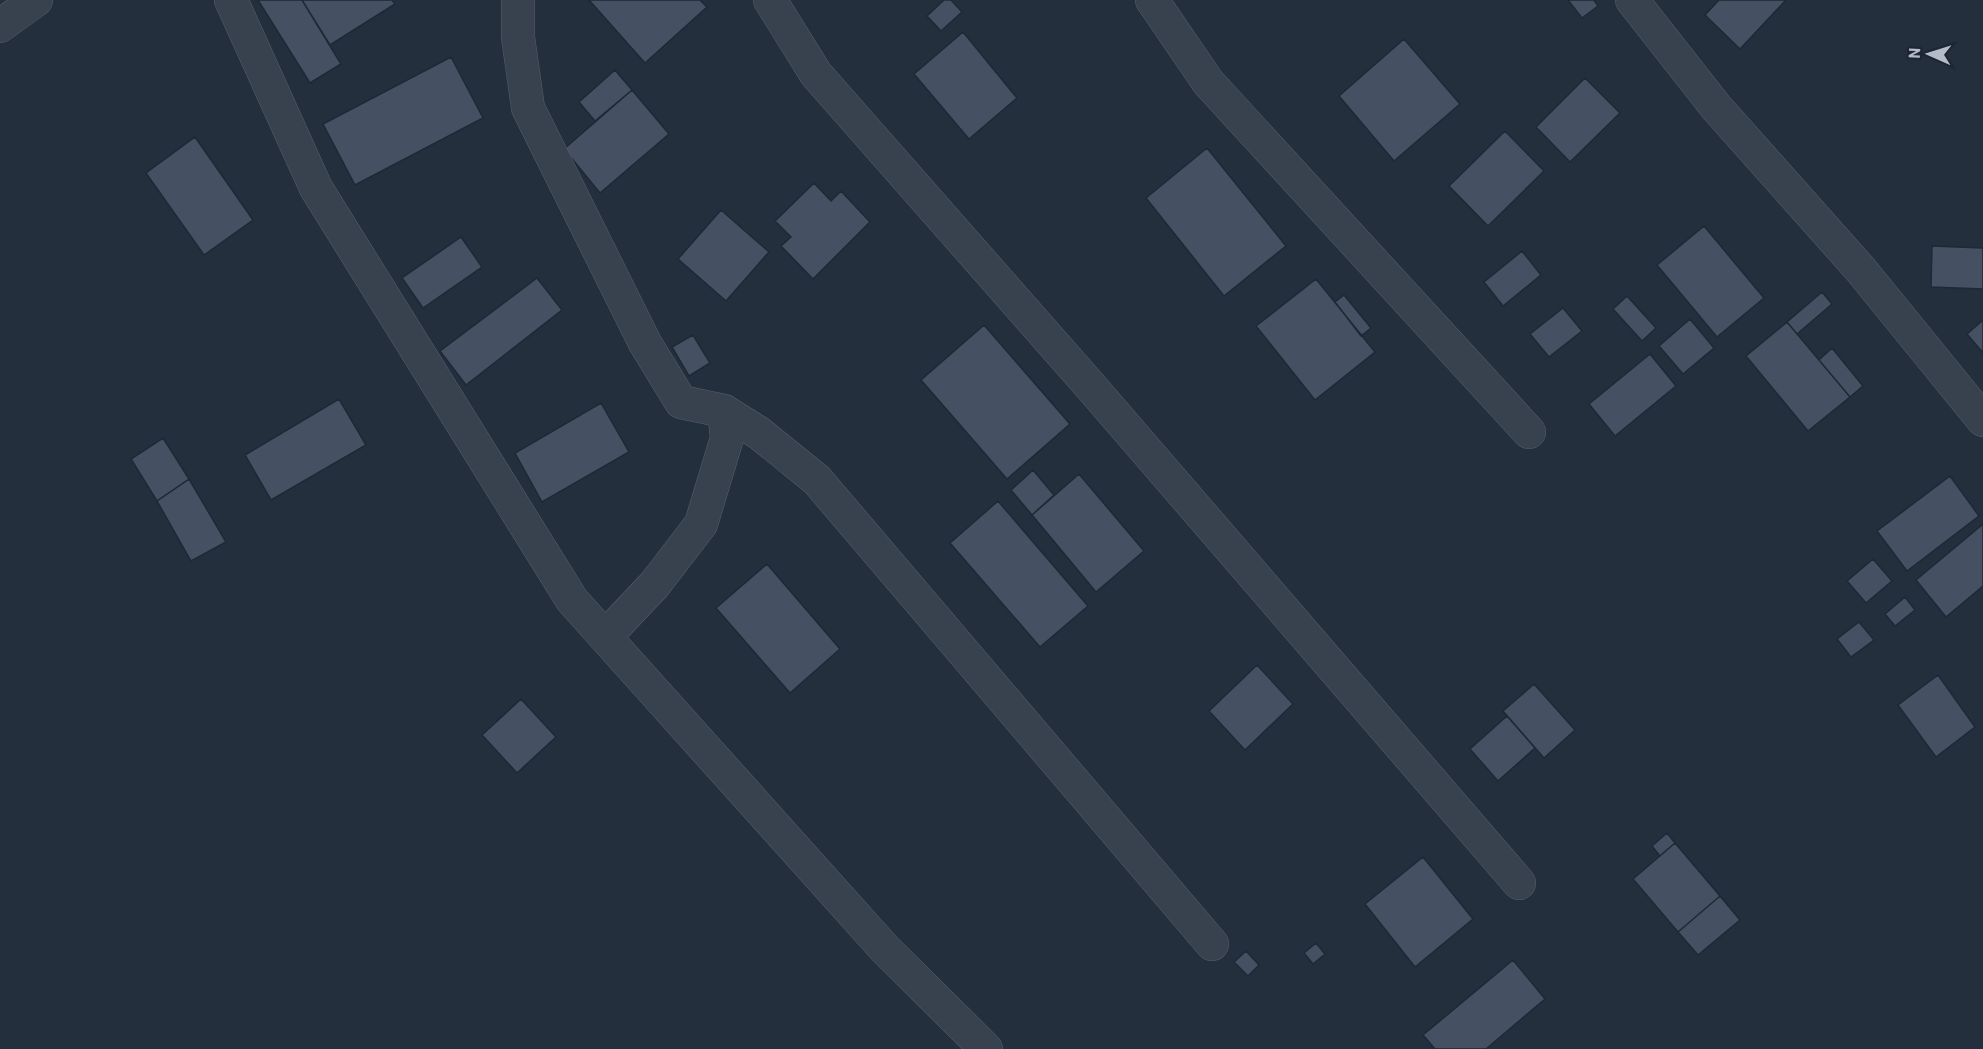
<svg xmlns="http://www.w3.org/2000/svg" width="1983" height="1049" viewBox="0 0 1983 1049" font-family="Barlow,sans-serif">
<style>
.building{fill:#455162;stroke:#1f2835;stroke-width:1.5}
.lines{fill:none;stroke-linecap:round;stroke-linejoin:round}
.minor-casing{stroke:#565f6c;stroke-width:34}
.minor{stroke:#38414e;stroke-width:33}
</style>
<rect width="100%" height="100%" fill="#242f3e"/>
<path class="building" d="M258 0H302L341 64 310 83Z
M302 0H392L395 4 330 45Z
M589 0H700L707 7 645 63Z
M944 0H951L962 12 941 31 927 16Z
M1568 0H1594L1598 6 1582 18Z
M1719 0H1786L1740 49 1705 15Z
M963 32 1017 98 969 139 914 74Z
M1404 39 1460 104 1394 161 1339 96Z
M451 57 483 118 355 185 323 124Z
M615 70 632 90 595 121 579 102Z
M1585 78 1620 113 1570 162 1536 127Z
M632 90 669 134 600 193 564 149Z
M1505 131 1544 171 1488 226 1449 186Z
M195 137 253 220 204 255 146 173Z
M1207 148 1286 246 1224 296 1146 198Z
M814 183 831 201 841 191 870 222 813 279 781 246 791 237 775 221Z
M721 210 769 252 726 301 678 259Z
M1704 226 1764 298 1717 337 1657 265Z
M461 237 482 267 423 308 402 278Z
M1932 246 1983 248V289L1931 287Z
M1522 251 1541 275 1503 306 1484 282Z
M537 278 562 310 466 385 440 351Z
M1316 279 1375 352 1315 400 1256 326Z
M1822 292 1832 304 1797 334 1787 322Z
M1344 295 1371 328 1361 336 1335 302Z
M1627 296 1656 328 1642 341 1613 309Z
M1563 308 1582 331 1549 357 1530 334Z
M1690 319 1714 348 1683 374 1659 346Z
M1983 320V353L1967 334Z
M1787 322 1850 397 1808 431 1746 356Z
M984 325 1070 424 1007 479 921 380Z
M693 335 710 363 689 376 672 347Z
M1832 348 1863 386 1850 397 1819 360Z
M1650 354 1676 386 1615 436 1589 404Z
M339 399 366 445 271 500 245 455Z
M601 403 629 452 542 502 515 453Z
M163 438 189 479 157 501 131 459Z
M1033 470 1054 495 1032 515 1011 490Z
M1079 474 1144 551 1096 592 1032 515Z
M1950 476 1979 516 1907 571 1877 531Z
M189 479 226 542 191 561 157 501Z
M998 501 1088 606 1040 647 950 543Z
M1983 524V586L1946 617 1916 580Z
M1873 559 1892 581 1866 603 1847 581Z
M767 564 840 649 790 693 716 608Z
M1905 597 1915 610 1895 626 1885 614Z
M1859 622 1874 640 1851 657 1837 639Z
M1257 665 1293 704 1245 750 1209 711Z
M1938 675 1975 727 1936 757 1898 705Z
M1534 684 1575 730 1544 758 1503 711Z
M521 699 556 737 517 773 482 735Z
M1507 716 1535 748 1498 781 1470 749Z
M1667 833 1675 843 1660 856 1652 846Z
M1675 843 1720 896 1678 932 1633 879Z
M1423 857 1473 919 1415 967 1365 904Z
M1720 896 1740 920 1698 955 1678 932Z
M1316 943 1325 954 1313 964 1304 953Z
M1246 951 1259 965 1248 976 1234 962Z
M1513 960 1545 999 1486 1049H1435L1423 1035Z"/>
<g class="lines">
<defs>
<path id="minor" d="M231 0 316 188 572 600 885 949 986 1049
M518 0V37L528 108 645 343 681 402 724 411 727 438 701 524 655 584 605 637
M770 0 816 74 1093 389 1519 883
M1152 0 1208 82 1529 432
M1632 0 1716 107 1861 270 1983 420
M0 26 36 0
M724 411 759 433 817 480 1212 944"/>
</defs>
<use href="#minor" class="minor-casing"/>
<use href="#minor" class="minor"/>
</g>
<g transform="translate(1929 54) rotate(273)" stroke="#1d2633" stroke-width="4.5" paint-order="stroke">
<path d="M0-4.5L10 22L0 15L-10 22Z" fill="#b4bcc9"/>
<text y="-9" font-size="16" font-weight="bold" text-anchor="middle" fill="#b4bcc9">N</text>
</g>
</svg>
